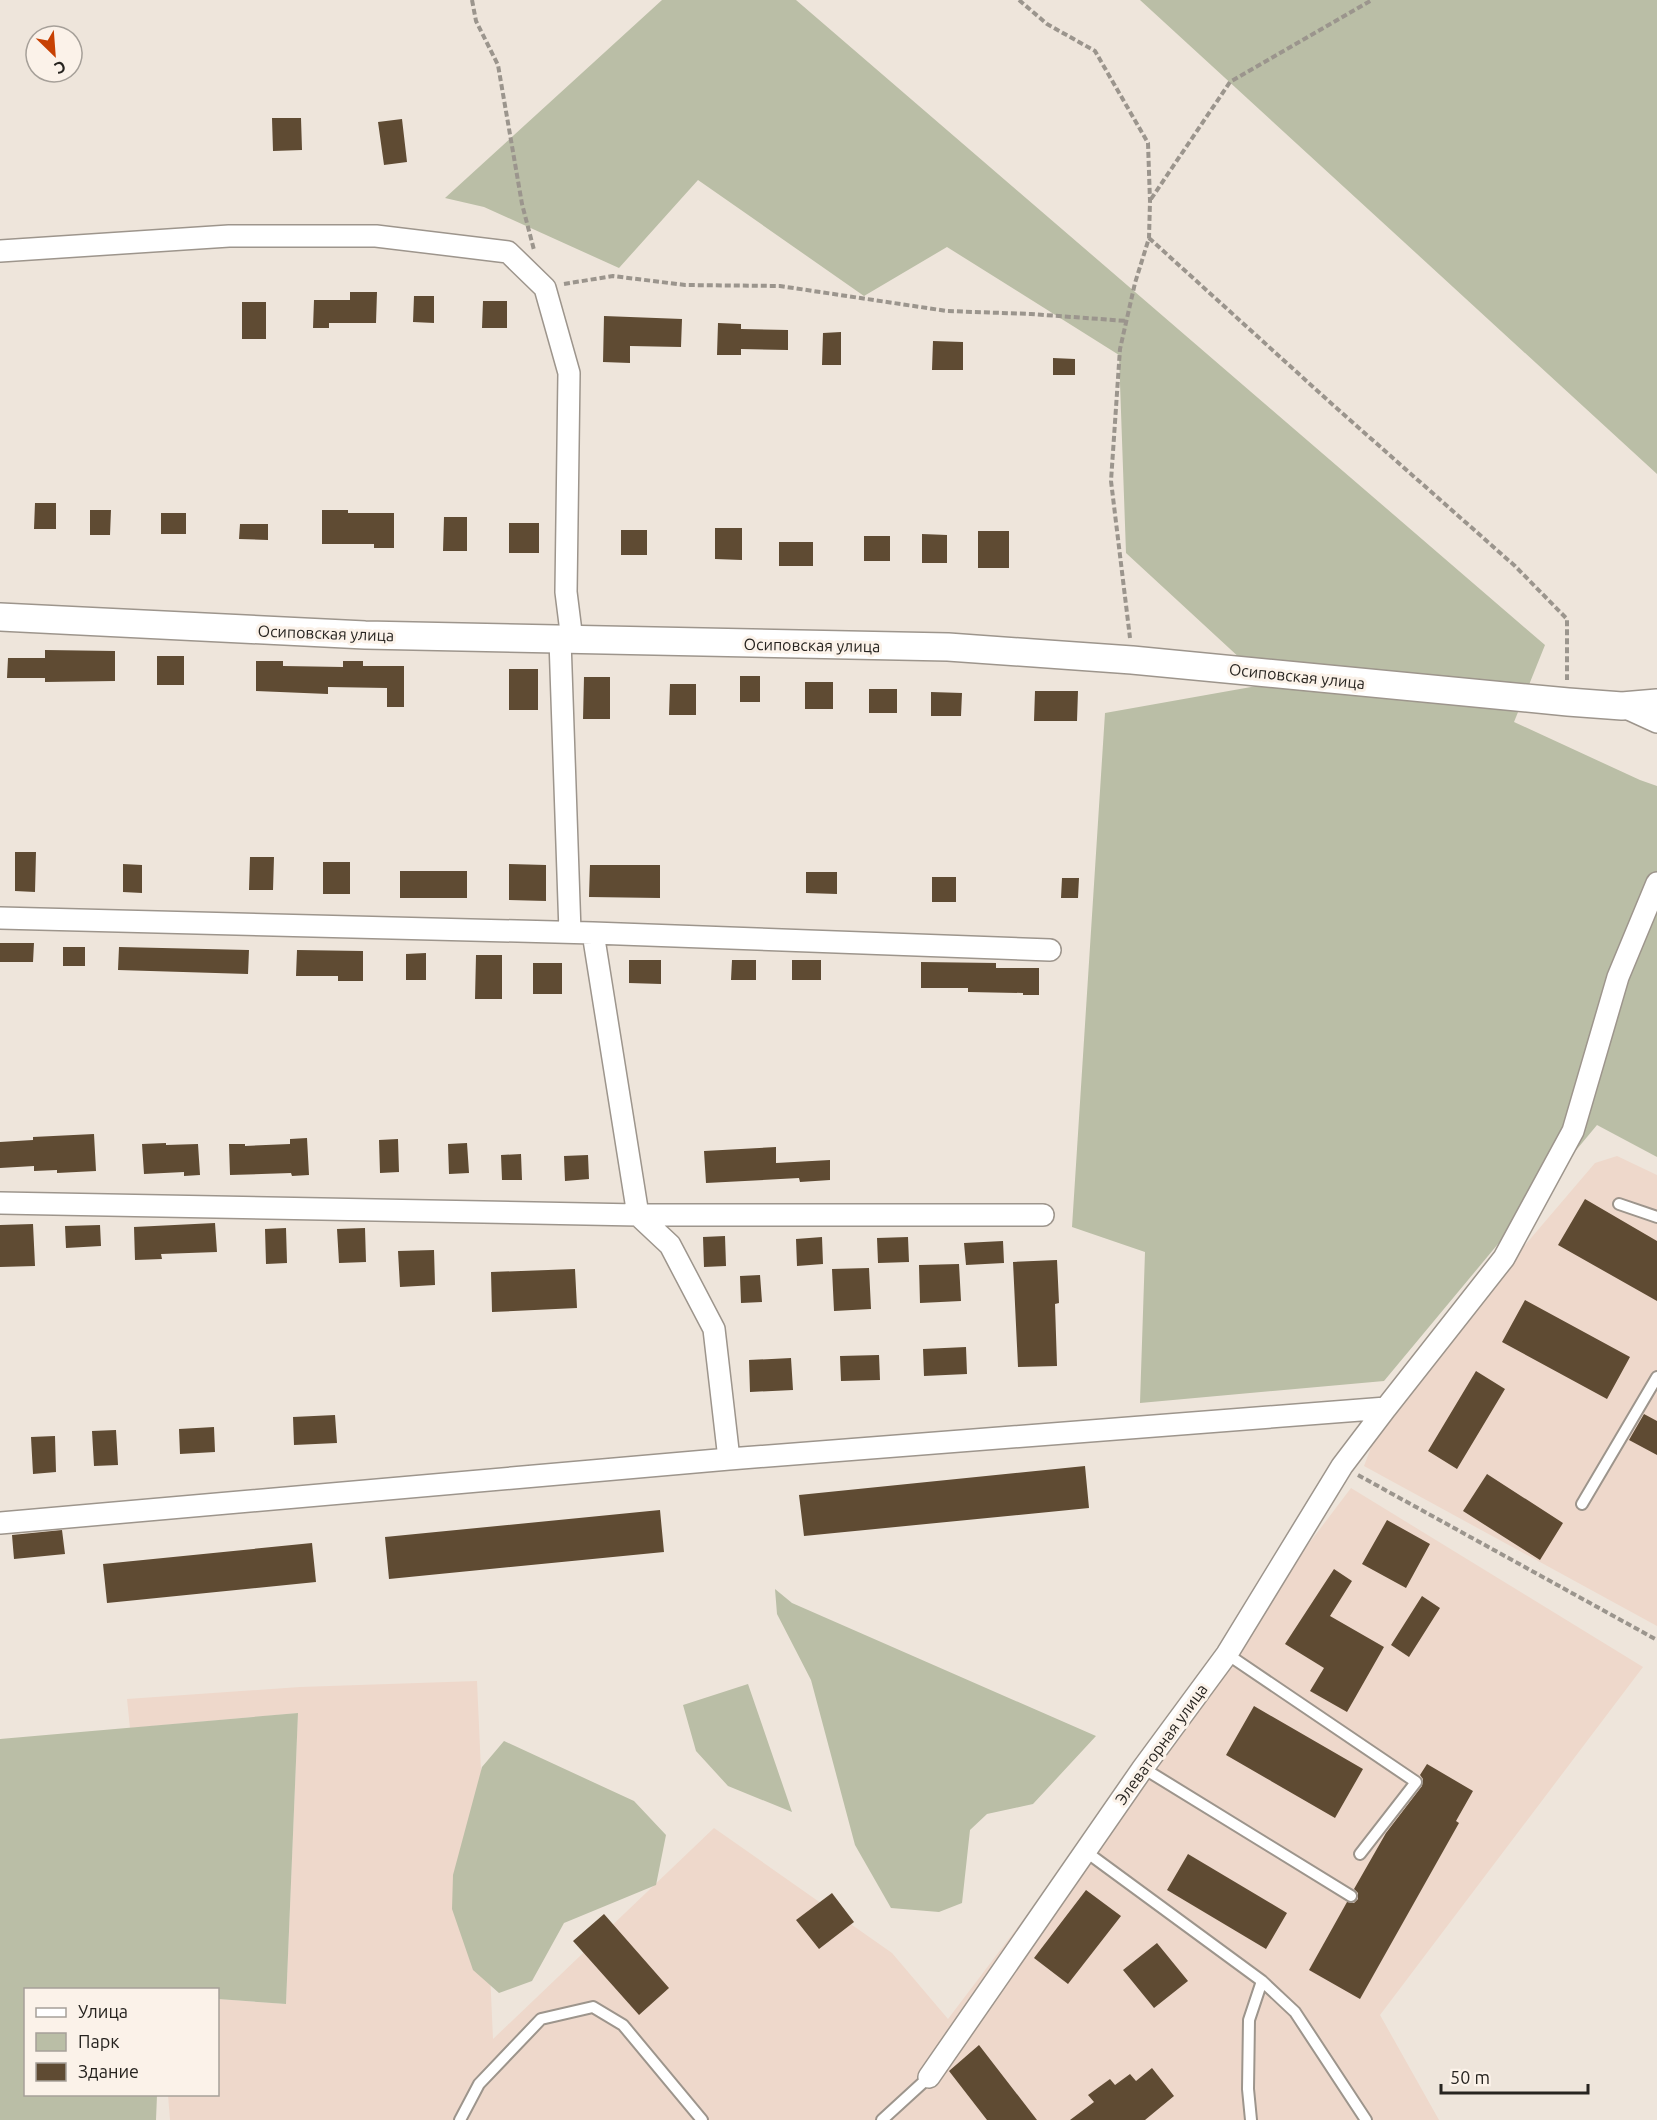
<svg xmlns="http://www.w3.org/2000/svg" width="1657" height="2120" viewBox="0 0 1657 2120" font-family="Ubuntu,sans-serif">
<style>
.industrial{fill:#eed8cb}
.green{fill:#babea6}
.building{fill:#5f4b33}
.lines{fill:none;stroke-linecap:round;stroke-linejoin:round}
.service-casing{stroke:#9d958c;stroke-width:14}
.minor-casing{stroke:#9d958c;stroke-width:24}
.tertiary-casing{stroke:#9d958c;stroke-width:30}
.path{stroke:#9b958d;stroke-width:4;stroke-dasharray:6 3;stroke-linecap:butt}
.service{stroke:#fff;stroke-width:10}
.minor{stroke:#fff;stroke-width:21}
.tertiary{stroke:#fff;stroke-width:27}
.labels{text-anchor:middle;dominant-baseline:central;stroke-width:6;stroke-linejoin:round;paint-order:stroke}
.street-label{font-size:16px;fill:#272420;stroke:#fbf2e9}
</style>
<rect width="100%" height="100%" fill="#eee5db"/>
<path class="industrial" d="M1617 1156 1657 1175V1626L1364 1466 1386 1408 1595 1163Z
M1351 1488 1643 1667 1380 2015 1439 2120H170L168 2095 218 2094V1999L286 2004 298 1713 130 1728 127 1699 300 1687 477 1681 493 2039 714 1828 892 1953 948 2019Z"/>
<path class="green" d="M662 0H796L1545 645 1514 722 1640 780 1657 786V1157L1597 1125 1384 1381 1140 1403 1145 1252 1072 1227 1105 713 1268 684 1126 553 1119 355 947 247 864 296 698 180 619 268 484 207 445 198Z
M1140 0H1657V474Z
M775 1589 792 1603 1096 1736 1033 1804 987 1814 970 1830 962 1903 939 1912 891 1908 855 1845 811 1680 777 1614Z
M748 1684 792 1812 728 1786 696 1751 683 1705Z
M298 1713 286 2004 218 1999V1990H26V2094L157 2095 156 2120H0V1739Z
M504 1741 634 1801 666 1835 656 1885 564 1923 532 1981 499 1993 473 1970 452 1909 453 1875 482 1767Z"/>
<path class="building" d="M272 118H301L302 150 273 151Z
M402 119 407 162 384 165 378 122Z
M350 292H377L376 323H329V328H313L314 300H350Z
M414 296H434V323L413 322Z
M483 301H507V328H482Z
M242 302H266V339H242Z
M604 316 682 319 681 347 630 346V363L603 362Z
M718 323 741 324V329L788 330V350L741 349V355H717Z
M841 332V365H822L823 333Z
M933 341 963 342V370H932Z
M1053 358 1075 359V375H1053Z
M35 503H56V529H34Z
M90 510H111L110 535H90Z
M322 510H348V513H394V548H374V544H322Z
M161 513H186V534H161Z
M444 517H467V551H443Z
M509 523H539V553H509Z
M240 524H268V540L239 539Z
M715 528H742V560L715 559Z
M621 530H647V555H621Z
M978 531H1009V568H978Z
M922 534 947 535V563H922Z
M864 536H890V561H864Z
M779 542H813V566H779Z
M45 650 115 651V681L45 682V678H7L8 658H45Z
M157 656H184V685H157Z
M256 661H283V666L343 667V661H363V666H404V707H387V688L328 687V694L256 691Z
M509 669H538V710H509Z
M740 676H760V702H740Z
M584 677H610V719H583Z
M805 682H833V709H805Z
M670 684H696V715H669Z
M869 689H897V713H869Z
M1035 691H1078L1077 721H1034Z
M931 692 962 693 961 716H931Z
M15 852H36L35 892 15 891Z
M250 857H274L273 890H249Z
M323 862H350V894H323Z
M123 864 142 865V893L123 892Z
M509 864 546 865V901L509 900Z
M590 865H660V898L589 897Z
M400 871H467V898H400Z
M806 872H837V894L806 893Z
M932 877H956V902H932Z
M1062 878H1079L1078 898H1061Z
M0 943H34L33 962H0Z
M63 947H85V966H63Z
M119 947 249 950 248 974 118 970Z
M297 950 363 951V981H338V976H296Z
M426 953V980H406V954Z
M476 955H502V999H475Z
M629 960H661V984L629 983Z
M732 960H756V980H731Z
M792 960H821V980H792Z
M921 962 996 963V968H1039V995H1023V993L968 992V988H921Z
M533 963H562V994H533Z
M94 1134 96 1171 57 1173V1170L34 1171V1166L0 1168V1142L33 1140V1137Z
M307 1138 309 1175 292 1176 291 1173 230 1175 229 1144H245V1146L290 1144V1139Z
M398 1139 399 1172 380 1173 379 1140Z
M166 1143V1145L198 1144 200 1175 184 1176V1172L144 1174 142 1144Z
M467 1143 469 1173 449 1174 448 1144Z
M776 1147V1163L830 1160V1180L800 1182 799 1178 706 1183 704 1151Z
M521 1154 522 1180H502L501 1155Z
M588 1155 589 1179 565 1181 564 1156Z
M1585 1199 1657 1241V1301L1558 1245Z
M215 1223 217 1252 161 1254 162 1259 135 1260 134 1227Z
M33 1224 35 1266 0 1267V1225Z
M100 1225 101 1246 66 1248 65 1226Z
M286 1228 287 1263 266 1264 265 1229Z
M365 1228 366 1262 339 1263 337 1229Z
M725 1236 726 1266 704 1267 703 1237Z
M822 1237 823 1264 797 1266 796 1239Z
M908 1237 909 1262 878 1263 877 1238Z
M1003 1241 1004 1263 966 1265 964 1243Z
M434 1250 435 1285 400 1287 398 1251Z
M1057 1260 1059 1303 1055 1304 1057 1366 1018 1367 1013 1262Z
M959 1264 961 1301 920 1303 919 1265Z
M869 1268 871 1309 834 1311 832 1269Z
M575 1269 577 1308 492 1312 491 1272Z
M760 1275 762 1302 741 1303 740 1276Z
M1525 1300 1630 1357 1607 1399 1502 1342Z
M966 1347 967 1374 924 1376 923 1349Z
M879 1355 880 1380 841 1381 840 1356Z
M791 1358 793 1390 750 1392 749 1360Z
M1476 1371 1505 1389 1457 1469 1428 1451Z
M1644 1414 1657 1421V1455L1629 1440Z
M335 1415 337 1443 294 1445 293 1417Z
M214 1427 215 1452 180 1454 179 1429Z
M116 1430 118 1465 94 1466 92 1431Z
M55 1436 56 1472 33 1474 31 1437Z
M1085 1466 1089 1508 804 1536 799 1495Z
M1487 1474 1563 1523 1540 1560 1463 1511Z
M660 1510 664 1552 389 1579 385 1537Z
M1387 1520 1430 1544 1406 1588 1362 1564Z
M62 1530 65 1554 14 1559 12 1535Z
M312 1543 316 1582 107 1603 103 1564Z
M1334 1569 1352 1581 1330 1616 1384 1647 1347 1712 1310 1691 1324 1668 1285 1644Z
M1422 1596 1440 1608 1409 1657 1391 1645Z
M1254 1706 1363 1769 1335 1818 1226 1755Z
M1427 1764 1473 1791 1456 1821 1459 1823 1360 1999 1309 1970 1347 1902 1354 1903 1358 1899V1893L1354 1889 1386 1833 1422 1786 1423 1779 1420 1775Z
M1188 1854 1287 1913 1266 1949 1167 1890Z
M1086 1890 1121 1916 1068 1984 1034 1958Z
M832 1893 854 1922 819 1949 796 1920Z
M604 1914 669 1988 639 2015 573 1941Z
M1157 1943 1188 1981 1154 2008 1123 1970Z
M979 2045 1037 2120H987L949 2071Z
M1152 2068 1174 2096 1145 2120H1070L1094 2102 1088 2095 1110 2079 1115 2085 1130 2074 1136 2081Z"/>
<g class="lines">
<defs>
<path id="service" d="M1619 1204 1657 1217
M1582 1504 1657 1377
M1227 1654 1416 1782 1360 1854
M1143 1768 1351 1896
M1085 1851 1262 1981 1249 2020 1248 2089 1251 2120
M1262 1981 1295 2012 1366 2120
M460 2120 479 2084 541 2019 593 2007 623 2025 702 2120
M882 2120 929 2077"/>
<path id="minor" d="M0 251 229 236H376L508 252 545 288 569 373 566 592 572 640
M560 640 570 932
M1622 706 1657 722
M0 918 593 933 1050 950
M593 933 638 1215 670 1245 714 1329 729 1459
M0 1203 638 1215H1043
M0 1523 729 1459 1386 1408 1504 1258 1573 1131 1618 977 1657 883
M929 2077 1143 1768 1227 1654 1342 1466 1386 1408"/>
<path id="tertiary" d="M0 617 365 635 948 647 1132 660 1568 702 1622 706 1657 703"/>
</defs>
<use href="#service" class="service-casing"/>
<use href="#minor" class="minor-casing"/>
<use href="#tertiary" class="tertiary-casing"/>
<path class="path" d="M472 0 476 21 498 65 522 204 534 250
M1019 0 1047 24 1095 51 1148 143 1150 201 1149 238 1135 283 1120 349 1111 481 1130 638
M1151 199 1230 82 1372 0
M1149 238 1333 405 1515 566 1567 619V680
M564 284 613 276 685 285 780 286 947 311 1031 314 1127 321
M1358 1475 1657 1640"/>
<use href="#service" class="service"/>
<use href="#minor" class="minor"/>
<use href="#tertiary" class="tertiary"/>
</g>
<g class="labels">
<g class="street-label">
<text transform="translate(326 633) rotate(2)">Осиповская улица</text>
<text transform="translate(812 645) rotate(1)">Осиповская улица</text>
<text transform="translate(1297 676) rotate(6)">Осиповская улица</text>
<text transform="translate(1161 1744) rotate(-54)">Элеваторная улица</text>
</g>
</g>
<rect x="24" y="1988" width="195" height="108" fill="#fbf2e9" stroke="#a6a099" stroke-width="1.5"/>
<rect x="36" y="2008" width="30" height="9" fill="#ffffff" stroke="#a6a099" stroke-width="1.5"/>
<text x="78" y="2018" font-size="18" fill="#272420">Улица</text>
<rect x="36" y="2033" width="30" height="18" fill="#babea6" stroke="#a6a099" stroke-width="1.5"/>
<text x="78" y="2048" font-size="18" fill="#272420">Парк</text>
<rect x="36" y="2063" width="30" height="18" fill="#5f4b33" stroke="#a6a099" stroke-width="1.5"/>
<text x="78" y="2078" font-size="18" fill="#272420">Здание</text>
<g transform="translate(54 54) rotate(155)"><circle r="28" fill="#fbf2e9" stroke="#a6a099" stroke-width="1.5"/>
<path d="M0-4.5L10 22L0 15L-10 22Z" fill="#c74103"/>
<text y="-9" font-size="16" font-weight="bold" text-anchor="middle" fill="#272420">С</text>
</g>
<path d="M1441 2084v9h147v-9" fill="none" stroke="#272420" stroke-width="3"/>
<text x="1450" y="2084" font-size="18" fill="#272420" stroke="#fbf2e9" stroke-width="4.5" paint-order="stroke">50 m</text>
</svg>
